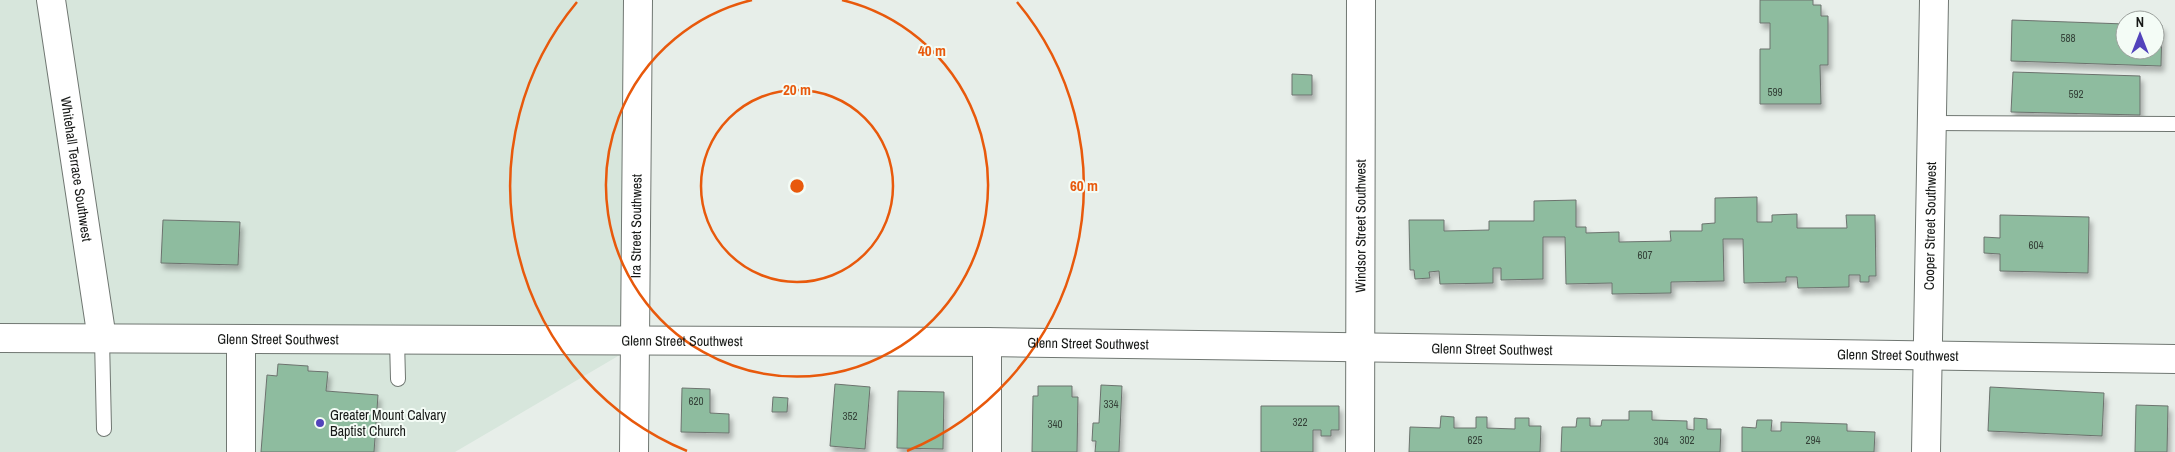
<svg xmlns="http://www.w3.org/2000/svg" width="2175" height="452" viewBox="0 0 2175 452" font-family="'Archivo Narrow',sans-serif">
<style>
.built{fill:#d7e6dc}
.building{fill:#8ebc9f;stroke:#6c736e;filter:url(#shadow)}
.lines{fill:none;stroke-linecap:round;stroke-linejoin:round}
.service-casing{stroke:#707772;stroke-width:16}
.minor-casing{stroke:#707772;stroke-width:30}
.tertiary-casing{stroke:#707772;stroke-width:30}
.service{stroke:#fff;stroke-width:14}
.minor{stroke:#fff;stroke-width:28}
.tertiary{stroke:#fff;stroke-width:28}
.ring{fill:none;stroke:#e8590c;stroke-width:2.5}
.poi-dot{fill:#5243bb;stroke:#f4fcf6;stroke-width:2}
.labels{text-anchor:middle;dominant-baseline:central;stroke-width:4;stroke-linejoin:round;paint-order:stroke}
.number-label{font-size:11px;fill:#354239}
.street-label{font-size:14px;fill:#171917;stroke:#f4fcf6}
.poi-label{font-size:14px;fill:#171917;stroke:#f4fcf6;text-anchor:start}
.centre{fill:#e8590c;stroke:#f4fcf6;stroke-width:2.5}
.ring-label{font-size:15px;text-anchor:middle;font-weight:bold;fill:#e8590c;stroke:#f4fcf6;stroke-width:4;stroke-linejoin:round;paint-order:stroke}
</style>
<defs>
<filter id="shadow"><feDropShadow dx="3" dy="5.5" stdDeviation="2.5" flood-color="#0004"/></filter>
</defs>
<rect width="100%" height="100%" fill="#e7eee9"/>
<path class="built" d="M0 0H645L647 339 455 452H0Z"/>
<path class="building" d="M1760 0H1813V5H1821V16H1828V65H1820L1821 104H1760V49H1770V23H1760Z
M2012 20 2125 24V50H2155V25H2162L2161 66 2011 61Z
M2013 72 2140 76V115L2011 112Z
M1292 74 1312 75V95H1292Z
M1757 197V222H1772V215L1797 214V228H1847L1846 215H1875L1876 276H1869V282H1860V275H1849V287L1798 288 1797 277H1786V282L1744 283 1743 239H1723L1724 281 1671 282V293L1612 294V283L1566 284 1565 237H1543V279L1501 280V268H1493V283L1440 284 1439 271 1429 272 1430 278 1415 279 1414 270H1410L1409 220H1444V231L1489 230V221H1534V201L1576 200V227H1586V233L1619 232V242L1671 241 1670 231H1702V224L1715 223V198Z
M2000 215 2089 217 2088 273 2000 271V254L1984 253V237L2000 238Z
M163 220 240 222 238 265 161 263Z
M278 364 308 366V371L328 372 326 391 378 395 374 452H261L267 375 277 376Z
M835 384 870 387 865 449 830 446Z
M1101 385 1122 386 1119 452H1095L1096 441H1092L1093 423H1099Z
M1038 386H1072V397H1078L1077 452H1032L1033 396H1038Z
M1990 387 2104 393 2102 436 1988 431Z
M682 388 710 389V413L729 414V433L681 432Z
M898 391 944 392 943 449 897 448Z
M773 397 788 398 787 412H772Z
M2136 405 2168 406 2167 452H2135Z
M1261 406H1339V430H1331V436H1321V430H1313V452H1261Z
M1629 411H1652V420L1687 421V429L1694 430V418L1707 419V429H1721L1720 452H1561L1562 427H1576L1577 418H1590V426H1601L1602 420H1629Z
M1441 416 1454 417V428H1476V417H1487V428L1515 429V418H1529V426H1541L1540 452H1409L1410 427 1440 428Z
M1757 420H1772L1771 431H1781V422L1847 424V431L1875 432 1874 452H1742V427L1756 428Z"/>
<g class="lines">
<defs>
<path id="service" d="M1932 123 2175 124
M102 339 104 429
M397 340 398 379"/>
<g id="minor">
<path id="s1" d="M51 0 102 339"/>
<path id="s2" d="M0 338 987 342 2175 359"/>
<path d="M241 339V452"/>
<path id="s3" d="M634 452 638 0"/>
<path d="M987 452V342"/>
<path id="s4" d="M1926 452 1934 0"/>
</g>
<g id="tertiary">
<path id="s5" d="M1360 452 1361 0"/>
</g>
</defs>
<use href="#service" class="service-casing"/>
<use href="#minor" class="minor-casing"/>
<use href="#tertiary" class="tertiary-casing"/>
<use href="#service" class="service"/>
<use href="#minor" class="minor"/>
<use href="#tertiary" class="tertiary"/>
</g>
<g class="ring">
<circle cx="797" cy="186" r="96"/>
<path d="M842 0A191 191 0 1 1 752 0"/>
<path d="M687 451A287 287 0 0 1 577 2M1017 2A287 287 0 0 1 907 451"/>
</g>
<circle class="poi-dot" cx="320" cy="423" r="5"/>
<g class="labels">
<g class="number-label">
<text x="2068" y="38">588</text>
<text x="1775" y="92">599</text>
<text x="2076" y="94">592</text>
<text x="2036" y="245">604</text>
<text x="1645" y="255">607</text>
<text x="696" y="401">620</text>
<text x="1111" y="404">334</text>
<text x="850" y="416">352</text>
<text x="1300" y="422">322</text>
<text x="1055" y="424">340</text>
<text x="1475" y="440">625</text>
<text x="1687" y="440">302</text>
<text x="1813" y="440">294</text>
<text x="1661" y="441">304</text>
</g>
<g class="street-label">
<text stroke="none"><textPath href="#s1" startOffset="171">Whitehall Terrace Southwest</textPath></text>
<text stroke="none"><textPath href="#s3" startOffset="226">Ira Street Southwest</textPath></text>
<text stroke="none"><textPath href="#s5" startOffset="226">Windsor Street Southwest</textPath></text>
<text stroke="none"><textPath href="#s4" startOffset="226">Cooper Street Southwest</textPath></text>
<text stroke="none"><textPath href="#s2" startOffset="278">Glenn Street Southwest</textPath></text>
<text stroke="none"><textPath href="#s2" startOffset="682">Glenn Street Southwest</textPath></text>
<text stroke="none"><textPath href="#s2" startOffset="1088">Glenn Street Southwest</textPath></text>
<text stroke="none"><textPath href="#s2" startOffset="1492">Glenn Street Southwest</textPath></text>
<text stroke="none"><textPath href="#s2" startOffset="1898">Glenn Street Southwest</textPath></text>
</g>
<g class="poi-label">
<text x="330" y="415">Greater Mount Calvary<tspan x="330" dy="16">Baptist Church</tspan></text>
</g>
</g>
<circle cx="797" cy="186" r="8" class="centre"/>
<g class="ring-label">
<text x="932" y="56">40 m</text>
<text x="797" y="95">20 m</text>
<text x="1084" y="191">60 m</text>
</g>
<g transform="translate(2140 35)"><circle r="24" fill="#f4fcf6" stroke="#9ca19d"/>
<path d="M0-4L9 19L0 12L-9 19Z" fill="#5243bb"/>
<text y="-8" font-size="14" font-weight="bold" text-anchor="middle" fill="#171917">N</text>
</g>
</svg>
